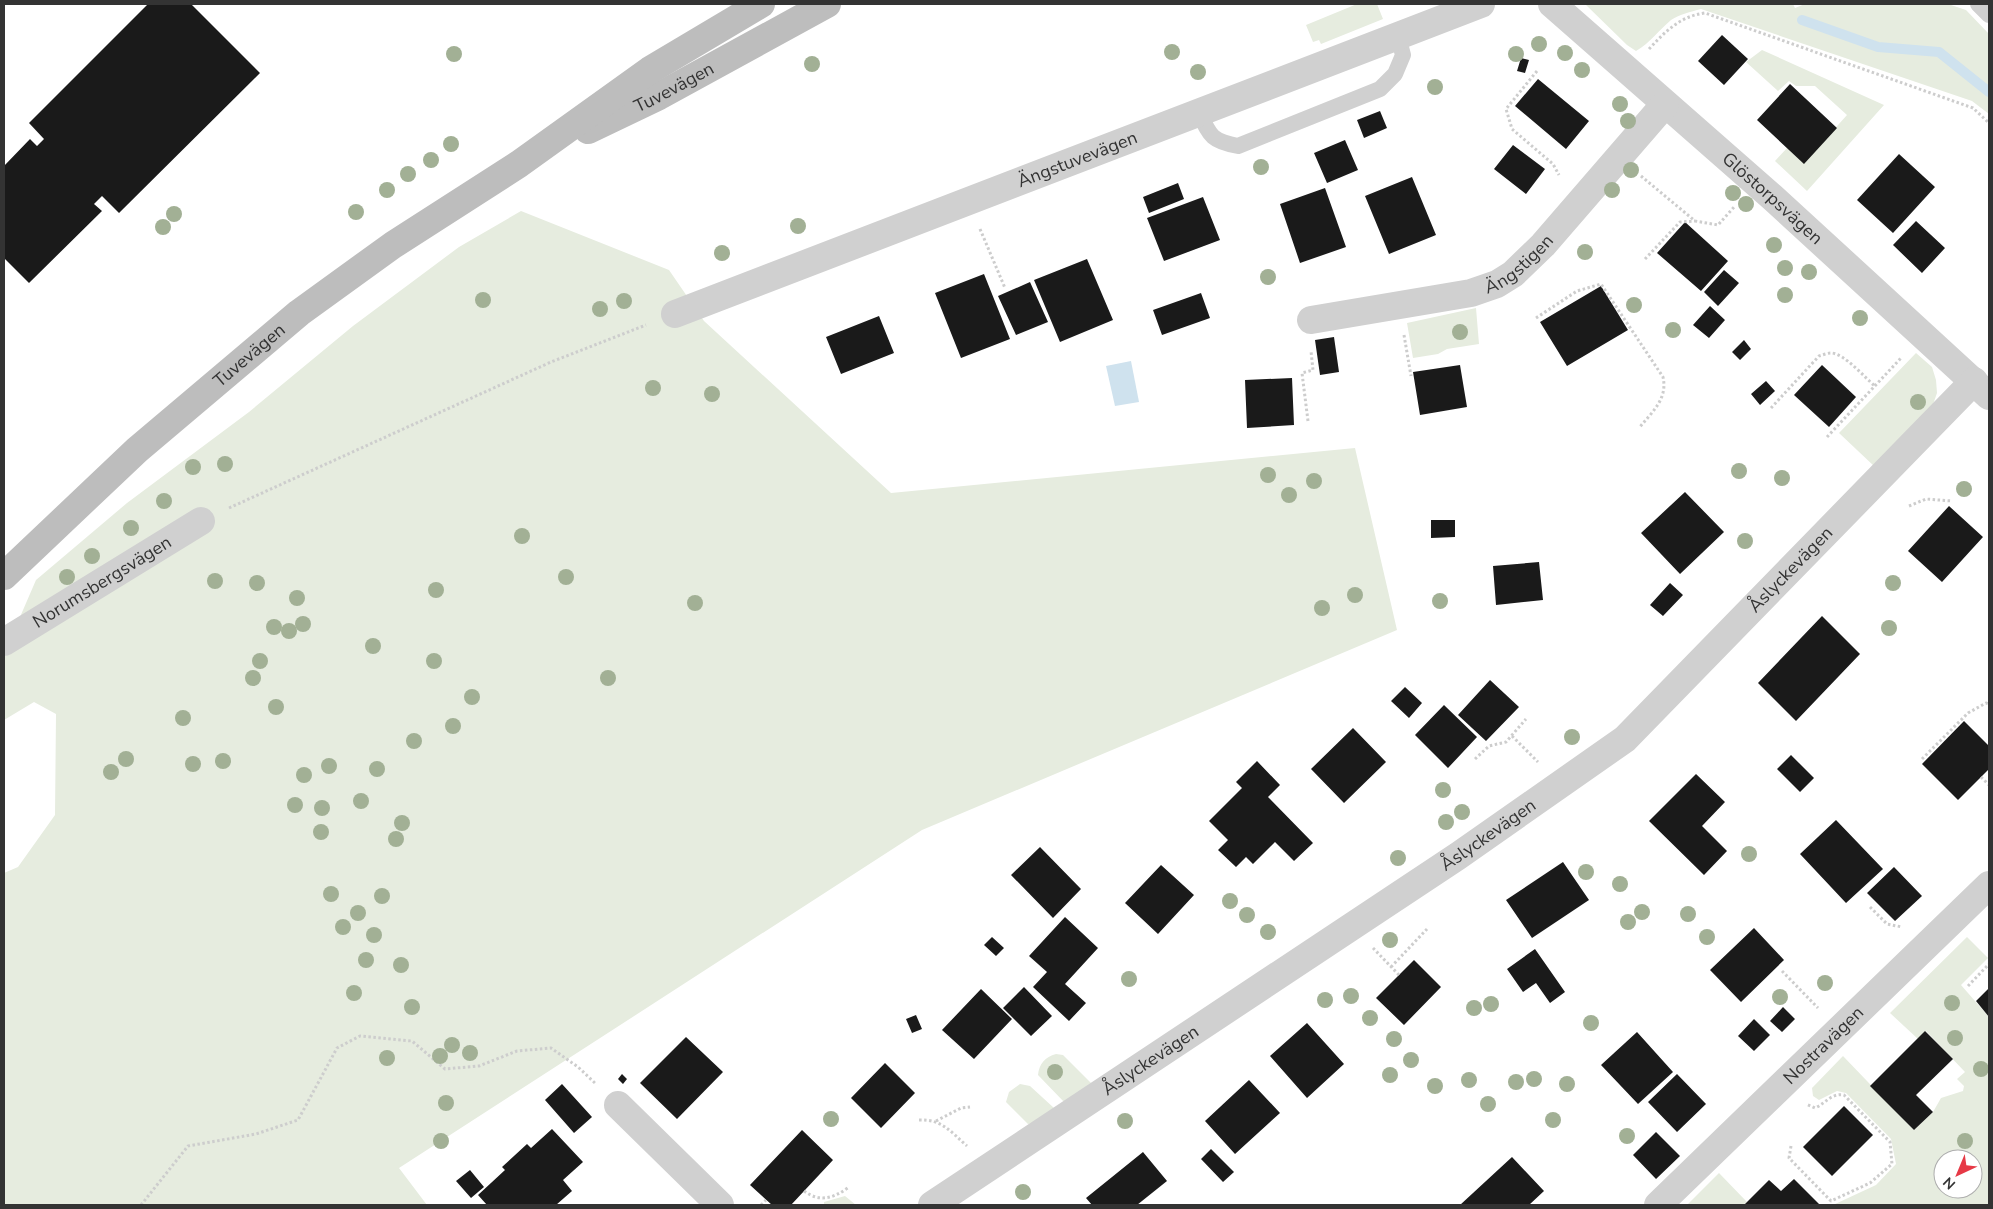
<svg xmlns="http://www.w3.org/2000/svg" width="1993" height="1209" viewBox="0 0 1993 1209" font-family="'Nunito Sans',sans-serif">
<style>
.green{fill:#e6ecdf;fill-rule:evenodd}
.water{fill:#cfe2ee}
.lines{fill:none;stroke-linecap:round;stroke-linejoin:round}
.stream{stroke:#cfe2ee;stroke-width:10}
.building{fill:#1a1a1a}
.path{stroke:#cdcdcd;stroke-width:3;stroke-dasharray:2.5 2.5;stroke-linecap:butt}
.service{stroke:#d0d0d0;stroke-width:16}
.minor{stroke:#d0d0d0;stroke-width:28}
.secondary{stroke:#bdbdbd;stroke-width:28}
.tree{fill:#a2b095}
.labels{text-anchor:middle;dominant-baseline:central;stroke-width:5;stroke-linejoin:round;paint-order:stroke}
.street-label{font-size:18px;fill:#333;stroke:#fff}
</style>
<rect width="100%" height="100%" fill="#fff"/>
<path class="green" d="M1357 4H1377L1383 19 1321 44 1319 40 1313 42 1306 25Z
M1585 4H1793L1795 8 1805 4H1948L1966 10 1989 34V114L1972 101 1701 9C1690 12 1680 14 1671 20 1659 30 1650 43 1636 51L1627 45Z
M1762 50 1884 105 1807 191 1775 161 1787 148 1804 163 1847 115 1815 86H1796L1789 81 1778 91 1746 62Z
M521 211 669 270 704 321 891 493 1355 448 1397 630 922 830 399 1168 427 1205H4V873L18 867 55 815 56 714 34 702 4 720V654L36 580 127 503 249 412 353 326 459 247Z
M1476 308 1479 344 1447 349 1438 354 1413 358 1407 323Z
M1916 353 1932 367 1936 380 1937 393 1929 416 1875 467 1839 433Z
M1967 937 1988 958 1961 985 1989 1017V1205H1833L1876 1185 1896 1164 1891 1139 1846 1093 1837 1091 1819 1100 1813 1096 1812 1088 1843 1056 1914 1130 1933 1112 1941 1098 1963 1091 1964 1086 1957 1079 1965 1072 1926 1031 1918 1039 1890 1013ZM1943 1159H1973V1189H1943Z
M1056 1054 1063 1055 1091 1083 1065 1103 1038 1075C1039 1064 1045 1057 1056 1054Z
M1020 1084 1030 1086 1054 1108 1035 1123 1028 1124 1006 1102 1009 1092Z
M1719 1173 1747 1202 1744 1205H1687Z
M845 1196 856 1205H824V1202Z"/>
<path class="water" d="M1131 361 1139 402 1115 406 1106 366Z"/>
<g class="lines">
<path class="stream" d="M1802 20 1878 47 1939 52 1989 92"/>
</g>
<path class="building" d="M148 4H191L260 73 119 213 102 196 94 204 102 211 29 283 4 258V166L30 139 37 146 44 139 29 123Z
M1722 35 1748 59 1724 85 1698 61Z
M1521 58 1529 60 1525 73 1517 71Z
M1538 79 1589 121 1566 149 1515 106Z
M1790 84 1837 128 1804 164 1757 120Z
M1380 111 1387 128 1364 138 1357 120Z
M1345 140 1358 170 1327 183 1314 153Z
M1513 145 1545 169 1526 194 1494 169Z
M1899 154 1935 187 1893 233 1857 200Z
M1412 177 1436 235 1389 254 1365 196Z
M1178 183 1184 199 1149 213 1143 197Z
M1325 188 1346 247 1300 263 1280 204Z
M1203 197 1220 240 1164 261 1147 218Z
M1916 221 1945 248 1922 273 1893 245Z
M1685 222 1728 261 1701 291 1657 253Z
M1087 259 1113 320 1060 342 1034 280Z
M1724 270 1739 283 1718 306 1704 292Z
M984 274 1010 339 961 358 935 293Z
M1030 282 1048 322 1016 335 998 296Z
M1601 286 1628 330 1567 366 1540 322Z
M1201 293 1210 318 1162 335 1153 310Z
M1710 306 1725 320 1709 338 1693 325Z
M879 316 894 353 841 374 826 337Z
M1334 337 1339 372 1320 375 1315 340Z
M1744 340 1751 349 1740 360 1732 352Z
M1460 365 1467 407 1420 415 1413 372Z
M1822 365 1856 397 1829 427 1794 395Z
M1292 378 1294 425 1247 428 1245 380Z
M1766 381 1775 391 1760 405 1751 394Z
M1685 492 1724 532 1680 574 1641 533Z
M1949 506 1983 537 1942 582 1908 551Z
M1431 520H1455V537L1431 538Z
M1539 562 1543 600 1496 605 1493 566Z
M1670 583 1683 595 1663 616 1650 605Z
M1822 616 1860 654 1796 721 1758 683Z
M1490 680 1519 707 1486 741 1458 715Z
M1405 687 1422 703 1409 718 1391 701Z
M1444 705 1477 737 1448 768 1415 735Z
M1964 721 1989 746V769L1958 800 1922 764Z
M1353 728 1386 762 1344 803 1311 769Z
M1791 755 1814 778 1800 792 1777 769Z
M1257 761 1280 785 1268 797 1313 843 1294 861 1275 842 1253 864 1246 857 1236 867 1218 850 1228 840 1209 821 1242 788 1236 782Z
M1696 774 1725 802 1702 826 1727 851 1704 875 1649 821Z
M1836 820 1883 869 1846 903 1800 854Z
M1040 847 1081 889 1053 918 1011 875Z
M1563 862 1589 900 1532 938 1506 900Z
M1161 865 1194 895 1158 934 1125 903Z
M1894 867 1922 896 1895 921 1867 893Z
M1065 917 1098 948 1065 984 1086 1003 1069 1021 1033 987 1047 972 1029 956Z
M1754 928 1784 960 1741 1002 1710 970Z
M992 937 1004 948 996 956 984 945Z
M1535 949 1565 992 1550 1003 1536 983 1523 992 1507 969Z
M1414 960 1441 987 1404 1025 1376 998Z
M1024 987 1052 1016 1031 1036 1003 1008Z
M1989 988V1017L1976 1001Z
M981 989 1012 1019 974 1059 942 1030Z
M1783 1007 1795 1019 1782 1032 1770 1021Z
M916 1015 922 1029 912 1033 906 1019Z
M1754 1019 1770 1035 1754 1051 1738 1036Z
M1307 1023 1344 1064 1307 1098 1270 1056Z
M1925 1031 1953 1059 1916 1095 1933 1112 1914 1130 1870 1086Z
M1637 1032 1673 1072 1638 1104 1601 1065Z
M686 1037 723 1072 677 1119 640 1083Z
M885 1063 915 1093 881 1128 851 1098Z
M622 1074 627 1079 623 1084 618 1079Z
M1677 1074 1706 1104 1677 1132 1648 1102Z
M1249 1080 1280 1113 1235 1154 1205 1121Z
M562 1084 592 1117 574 1133 545 1100Z
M1844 1106 1873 1135 1832 1176 1803 1147Z
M552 1129 583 1162 563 1180 572 1191 556 1205 536 1204 534 1205H487L478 1195 505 1170 502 1167 527 1144 531 1148Z
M802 1130 833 1160 791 1205H772L750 1185Z
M1656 1132 1680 1156 1656 1179 1633 1155Z
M1211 1149 1234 1172 1223 1182 1201 1159Z
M1143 1152 1167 1181 1137 1205H1092L1086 1198Z
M1512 1157 1544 1191 1529 1205H1460Z
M470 1170 484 1187 471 1198 456 1181Z
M1794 1179 1819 1204 1817 1205H1744L1769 1180 1781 1191Z"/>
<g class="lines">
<path class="path" d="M1649 49C1665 32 1680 16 1705 13L1973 108 1989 123
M1537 71 1506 109 1512 129 1553 164 1559 175
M1641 176 1695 221 1718 225 1735 206
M980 229 1005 288
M1645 259 1680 222 1695 221
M1536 318 1577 291 1601 284 1663 377C1668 399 1652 412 1639 428
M1404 335 1411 376
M1771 408 1819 356C1823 355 1827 353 1831 353 1844 353 1865 378 1875 386
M1308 421 1302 373 1313 370 1311 351
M1827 437 1902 357
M1909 506 1926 499 1952 501
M229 508 551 362 646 325
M1512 736 1538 762
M1475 759 1489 746 1506 742 1526 719
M1922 759 1968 713 1986 703 1989 704
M1981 777 1989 785
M1870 907 1887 924 1902 927
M1373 948 1399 975
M1391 967 1427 929
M1782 971 1818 1008
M1968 986 1989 964
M919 1120C942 1119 951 1132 967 1146
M936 1121 961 1108 970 1107
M1791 1146 1789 1158 1831 1201 1870 1183 1892 1164 1890 1142 1844 1095C1831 1093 1826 1103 1815 1108L1806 1104
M804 1191C820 1203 834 1198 849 1187
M141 1205 188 1146 256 1134 298 1120 337 1048 360 1036 412 1041 445 1069 479 1066 517 1051 551 1048 578 1067 596 1084
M761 1205 766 1200"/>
<path class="service" d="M1978 4 1989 15
M1199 112C1210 136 1211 141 1238 146L1380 89 1395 74 1403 55 1398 36"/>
<g class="minor">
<path id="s1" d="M1552 4 1772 197 1989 396"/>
<path id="s2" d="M675 314 1481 4"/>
<path id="s3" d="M1311 320 1471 293 1497 284 1513 274 1543 245 1665 104"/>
<path id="s4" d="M4 642 201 521"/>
<path d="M618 1105 720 1205"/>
<path id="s5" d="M932 1205 1458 856 1625 739 1974 381"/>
<path id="s6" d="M1658 1205 1989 885"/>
</g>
<g class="secondary">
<path id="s7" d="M588 130 659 96 827 4"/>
<path id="s8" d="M4 576 137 450 299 313 393 245 519 164 650 70 761 4"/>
</g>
</g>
<g class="tree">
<circle cx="1539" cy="44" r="8"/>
<circle cx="1172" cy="52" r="8"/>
<circle cx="1565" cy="53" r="8"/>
<circle cx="454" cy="54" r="8"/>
<circle cx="1516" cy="54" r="8"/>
<circle cx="812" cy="64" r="8"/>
<circle cx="1582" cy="70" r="8"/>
<circle cx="1198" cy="72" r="8"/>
<circle cx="1435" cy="87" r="8"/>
<circle cx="1620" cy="104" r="8"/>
<circle cx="1628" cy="121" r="8"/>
<circle cx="451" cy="144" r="8"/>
<circle cx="431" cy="160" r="8"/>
<circle cx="1261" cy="167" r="8"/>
<circle cx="1631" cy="170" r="8"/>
<circle cx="408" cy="174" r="8"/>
<circle cx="387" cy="190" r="8"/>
<circle cx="1612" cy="190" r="8"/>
<circle cx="1733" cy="193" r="8"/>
<circle cx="1746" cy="204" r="8"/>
<circle cx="356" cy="212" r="8"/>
<circle cx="174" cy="214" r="8"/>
<circle cx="798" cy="226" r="8"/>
<circle cx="163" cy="227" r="8"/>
<circle cx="1774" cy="245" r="8"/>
<circle cx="1585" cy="252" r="8"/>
<circle cx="722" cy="253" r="8"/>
<circle cx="1785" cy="268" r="8"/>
<circle cx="1809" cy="272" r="8"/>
<circle cx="1268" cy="277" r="8"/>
<circle cx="1785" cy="295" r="8"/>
<circle cx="483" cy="300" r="8"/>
<circle cx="624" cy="301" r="8"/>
<circle cx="1634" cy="305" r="8"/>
<circle cx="600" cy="309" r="8"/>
<circle cx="1860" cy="318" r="8"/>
<circle cx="1673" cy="330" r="8"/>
<circle cx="1460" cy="332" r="8"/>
<circle cx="653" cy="388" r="8"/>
<circle cx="712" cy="394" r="8"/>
<circle cx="1918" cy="402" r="8"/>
<circle cx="225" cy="464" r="8"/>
<circle cx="193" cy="467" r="8"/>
<circle cx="1739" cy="471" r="8"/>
<circle cx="1268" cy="475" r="8"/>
<circle cx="1782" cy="478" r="8"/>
<circle cx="1314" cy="481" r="8"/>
<circle cx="1964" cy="489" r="8"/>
<circle cx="1289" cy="495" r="8"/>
<circle cx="164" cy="501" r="8"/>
<circle cx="131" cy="528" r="8"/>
<circle cx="522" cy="536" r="8"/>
<circle cx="1745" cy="541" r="8"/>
<circle cx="92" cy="556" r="8"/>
<circle cx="67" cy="577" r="8"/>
<circle cx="566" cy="577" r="8"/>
<circle cx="215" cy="581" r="8"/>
<circle cx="257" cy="583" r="8"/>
<circle cx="1893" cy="583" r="8"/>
<circle cx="436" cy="590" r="8"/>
<circle cx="1355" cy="595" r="8"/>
<circle cx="297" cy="598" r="8"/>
<circle cx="1440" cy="601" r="8"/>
<circle cx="695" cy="603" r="8"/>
<circle cx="1322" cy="608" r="8"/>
<circle cx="303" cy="624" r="8"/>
<circle cx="274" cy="627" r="8"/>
<circle cx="1889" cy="628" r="8"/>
<circle cx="289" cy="631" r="8"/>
<circle cx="373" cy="646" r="8"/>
<circle cx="260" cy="661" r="8"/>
<circle cx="434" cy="661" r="8"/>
<circle cx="253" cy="678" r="8"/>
<circle cx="608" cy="678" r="8"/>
<circle cx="472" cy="697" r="8"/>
<circle cx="276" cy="707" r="8"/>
<circle cx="183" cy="718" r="8"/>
<circle cx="453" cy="726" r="8"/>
<circle cx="1572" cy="737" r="8"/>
<circle cx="414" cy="741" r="8"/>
<circle cx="126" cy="759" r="8"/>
<circle cx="223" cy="761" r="8"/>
<circle cx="193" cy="764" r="8"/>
<circle cx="329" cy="766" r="8"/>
<circle cx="377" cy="769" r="8"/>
<circle cx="111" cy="772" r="8"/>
<circle cx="304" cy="775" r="8"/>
<circle cx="1443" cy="790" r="8"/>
<circle cx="361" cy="801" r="8"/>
<circle cx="295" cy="805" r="8"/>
<circle cx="322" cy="808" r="8"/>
<circle cx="1462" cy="812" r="8"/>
<circle cx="1446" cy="822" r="8"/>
<circle cx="402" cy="823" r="8"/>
<circle cx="321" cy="832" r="8"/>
<circle cx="396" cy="839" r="8"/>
<circle cx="1749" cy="854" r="8"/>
<circle cx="1398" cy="858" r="8"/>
<circle cx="1586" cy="872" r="8"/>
<circle cx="1620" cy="884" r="8"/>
<circle cx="331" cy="894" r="8"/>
<circle cx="382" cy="896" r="8"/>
<circle cx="1230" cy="901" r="8"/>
<circle cx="1642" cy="912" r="8"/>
<circle cx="358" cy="913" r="8"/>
<circle cx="1688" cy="914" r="8"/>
<circle cx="1247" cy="915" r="8"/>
<circle cx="1628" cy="922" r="8"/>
<circle cx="343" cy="927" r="8"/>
<circle cx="1268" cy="932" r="8"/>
<circle cx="374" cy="935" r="8"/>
<circle cx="1707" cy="937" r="8"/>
<circle cx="1390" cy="940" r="8"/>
<circle cx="366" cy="960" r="8"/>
<circle cx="401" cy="965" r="8"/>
<circle cx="1129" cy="979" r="8"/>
<circle cx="1825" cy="983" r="8"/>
<circle cx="354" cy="993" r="8"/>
<circle cx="1351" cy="996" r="8"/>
<circle cx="1780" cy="997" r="8"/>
<circle cx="1325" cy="1000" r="8"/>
<circle cx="1952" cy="1003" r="8"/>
<circle cx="1491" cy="1004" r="8"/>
<circle cx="412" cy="1007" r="8"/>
<circle cx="1474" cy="1008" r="8"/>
<circle cx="1370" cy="1018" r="8"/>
<circle cx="1591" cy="1023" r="8"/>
<circle cx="1955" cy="1038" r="8"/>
<circle cx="1394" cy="1039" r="8"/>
<circle cx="452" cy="1045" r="8"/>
<circle cx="470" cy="1053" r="8"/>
<circle cx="440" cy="1056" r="8"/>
<circle cx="387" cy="1058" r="8"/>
<circle cx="1411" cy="1060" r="8"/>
<circle cx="1981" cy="1069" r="8"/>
<circle cx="1055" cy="1072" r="8"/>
<circle cx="1390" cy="1075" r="8"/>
<circle cx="1534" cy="1079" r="8"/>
<circle cx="1469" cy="1080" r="8"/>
<circle cx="1516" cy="1082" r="8"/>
<circle cx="1567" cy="1084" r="8"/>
<circle cx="1435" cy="1086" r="8"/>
<circle cx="446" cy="1103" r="8"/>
<circle cx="1488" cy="1104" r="8"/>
<circle cx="831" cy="1119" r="8"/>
<circle cx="1553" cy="1120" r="8"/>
<circle cx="1125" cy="1121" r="8"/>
<circle cx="1627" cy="1136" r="8"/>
<circle cx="441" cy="1141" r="8"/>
<circle cx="1965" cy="1141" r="8"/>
<circle cx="1023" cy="1192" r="8"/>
</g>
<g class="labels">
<g class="street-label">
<text stroke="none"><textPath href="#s7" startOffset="96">Tuvevägen</textPath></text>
<text stroke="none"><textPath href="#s2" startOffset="431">Ängstuvevägen</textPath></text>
<text stroke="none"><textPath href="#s1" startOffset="294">Glöstorpsvägen</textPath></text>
<text stroke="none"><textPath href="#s3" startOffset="219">Ängstigen</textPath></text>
<text stroke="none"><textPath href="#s8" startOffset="330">Tuvevägen</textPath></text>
<text stroke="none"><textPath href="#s5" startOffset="1072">Åslyckevägen</textPath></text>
<text stroke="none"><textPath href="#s4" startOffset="115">Norumsbergsvägen</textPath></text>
<text stroke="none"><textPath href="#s5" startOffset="668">Åslyckevägen</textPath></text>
<text stroke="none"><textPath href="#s6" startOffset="230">Nostravägen</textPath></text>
<text stroke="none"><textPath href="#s5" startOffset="262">Åslyckevägen</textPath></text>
</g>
</g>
<rect width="1993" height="1209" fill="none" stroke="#333333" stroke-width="10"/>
<g transform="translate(1958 1174) rotate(224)"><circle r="24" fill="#ffffff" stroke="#adadad"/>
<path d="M0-4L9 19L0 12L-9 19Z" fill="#e63946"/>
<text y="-8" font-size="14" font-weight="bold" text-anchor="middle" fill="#333333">N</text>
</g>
</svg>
